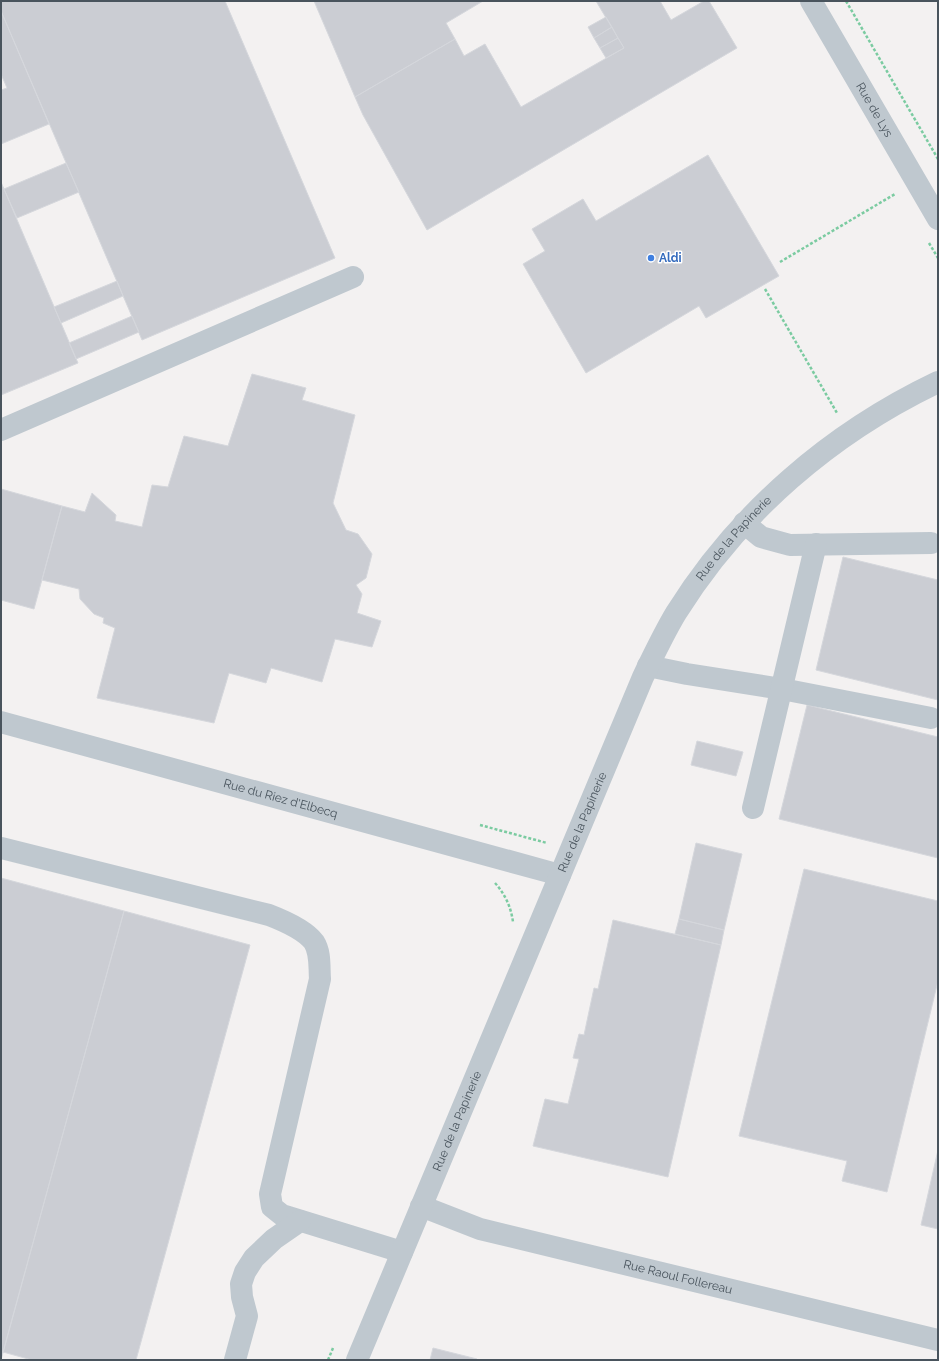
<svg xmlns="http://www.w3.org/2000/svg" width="939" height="1361" viewBox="0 0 939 1361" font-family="Raleway,sans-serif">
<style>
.building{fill:#cbcdd3;stroke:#d5d7dc}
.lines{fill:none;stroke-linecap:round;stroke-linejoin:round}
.path{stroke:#7bcba1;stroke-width:2.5;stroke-dasharray:3 2;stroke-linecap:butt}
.minor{stroke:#bfc8cf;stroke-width:22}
.shop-dot{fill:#3f7fe0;stroke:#fff;stroke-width:1.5}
.labels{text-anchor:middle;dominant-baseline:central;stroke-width:3;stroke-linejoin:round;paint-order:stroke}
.street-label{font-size:12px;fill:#49545d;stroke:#fff}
.shop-label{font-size:12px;font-weight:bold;fill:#366cbe;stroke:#fff;text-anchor:start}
</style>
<rect width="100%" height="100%" fill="#f3f1f1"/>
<path class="building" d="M1 1H225L335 258 142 340 1 11Z
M314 1H483L446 23 455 39 355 97Z
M596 1H660L671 20 704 1H709L737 48 427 230 363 115 355 97 455 39 464 56 485 44 521 107 624 48Z
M1 11 49 124 1 144V90L7 88 1 74Z
M606 17 612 27 594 38 588 27Z
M612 27 618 38 600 48 594 38Z
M618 38 624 48 606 58 600 48Z
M708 155 779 276 706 318 699 306 586 373 523 264 545 251 532 229 583 199 596 221Z
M66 163 79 192 17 218 4 189Z
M1 182 78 363 1 395Z
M117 281 123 296 61 323 54 307Z
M132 316 139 332 76 359 69 343Z
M252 374 306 388 302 400 355 415 333 503 346 530 358 534 372 554 366 578 356 585 362 594 357 613 381 621 372 647 335 639 322 682 271 668 266 683 229 673 214 723 97 698 115 628 103 623 104 618 94 614 80 599 79 589 42 580 62 506 85 512 92 493 116 515 115 521 142 527 152 485 168 487 184 436 228 446Z
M1 489 62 506 34 609 1 600Z
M843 557 938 580V700L816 670Z
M807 705 938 737V858L779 819Z
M697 741 743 752 736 776 691 765Z
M696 843 742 854 724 930 679 919Z
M804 869 938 901V981L887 1192 842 1181 847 1161 739 1136Z
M1 878 124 911 1 1360Z
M124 911 250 945 136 1360H32L3 1352Z
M679 919 724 930 721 945 675 934Z
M613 920 721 945 668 1177 533 1146 545 1099 568 1104 579 1059 573 1058 579 1034 584 1035 594 988 598 989Z
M938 1150V1229L921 1225Z
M433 1348 477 1359 476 1360H430Z"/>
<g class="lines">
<path class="path" d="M846 1 938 159
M929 243 938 258
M780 262 895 194
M765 289 837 413
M480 825 547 843
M495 883C505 894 511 907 513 922
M328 1360 333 1348"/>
<g class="minor">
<path id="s1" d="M811 1 938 219"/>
<path d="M1 430 353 277"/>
<path d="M744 523 761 537 790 545 931 543"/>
<path d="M648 666 687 674 782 689 931 718"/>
<path id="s2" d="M1 722 560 875"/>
<path d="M753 808 816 544"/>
<path d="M1 848 269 915C282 920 305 930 314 942 321 953 319 967 320 979L270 1194 272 1207 282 1215 402 1252"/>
<path id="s3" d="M421 1206 480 1229 938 1340"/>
<path d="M235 1360 247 1316 242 1297 241 1284 245 1272 254 1258 274 1239 300 1221"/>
<path id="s4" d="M357 1360 643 677C653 656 664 633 676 613 739 512 831 433 938 382"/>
</g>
</g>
<circle class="shop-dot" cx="651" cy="258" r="4"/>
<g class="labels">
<g class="street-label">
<text stroke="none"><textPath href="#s1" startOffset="126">Rue de Lys</textPath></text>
<text stroke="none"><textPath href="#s4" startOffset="907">Rue de la Papinerie</textPath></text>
<text stroke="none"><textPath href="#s2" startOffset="290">Rue du Riez d'Elbecq</textPath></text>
<text stroke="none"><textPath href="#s4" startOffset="583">Rue de la Papinerie</textPath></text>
<text stroke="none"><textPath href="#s4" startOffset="259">Rue de la Papinerie</textPath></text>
<text stroke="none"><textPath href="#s3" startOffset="267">Rue Raoul Follereau</textPath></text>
</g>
<g class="shop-label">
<text x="659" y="258">Aldi</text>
</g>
</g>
<rect width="939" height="1361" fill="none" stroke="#49545d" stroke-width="4"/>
</svg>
